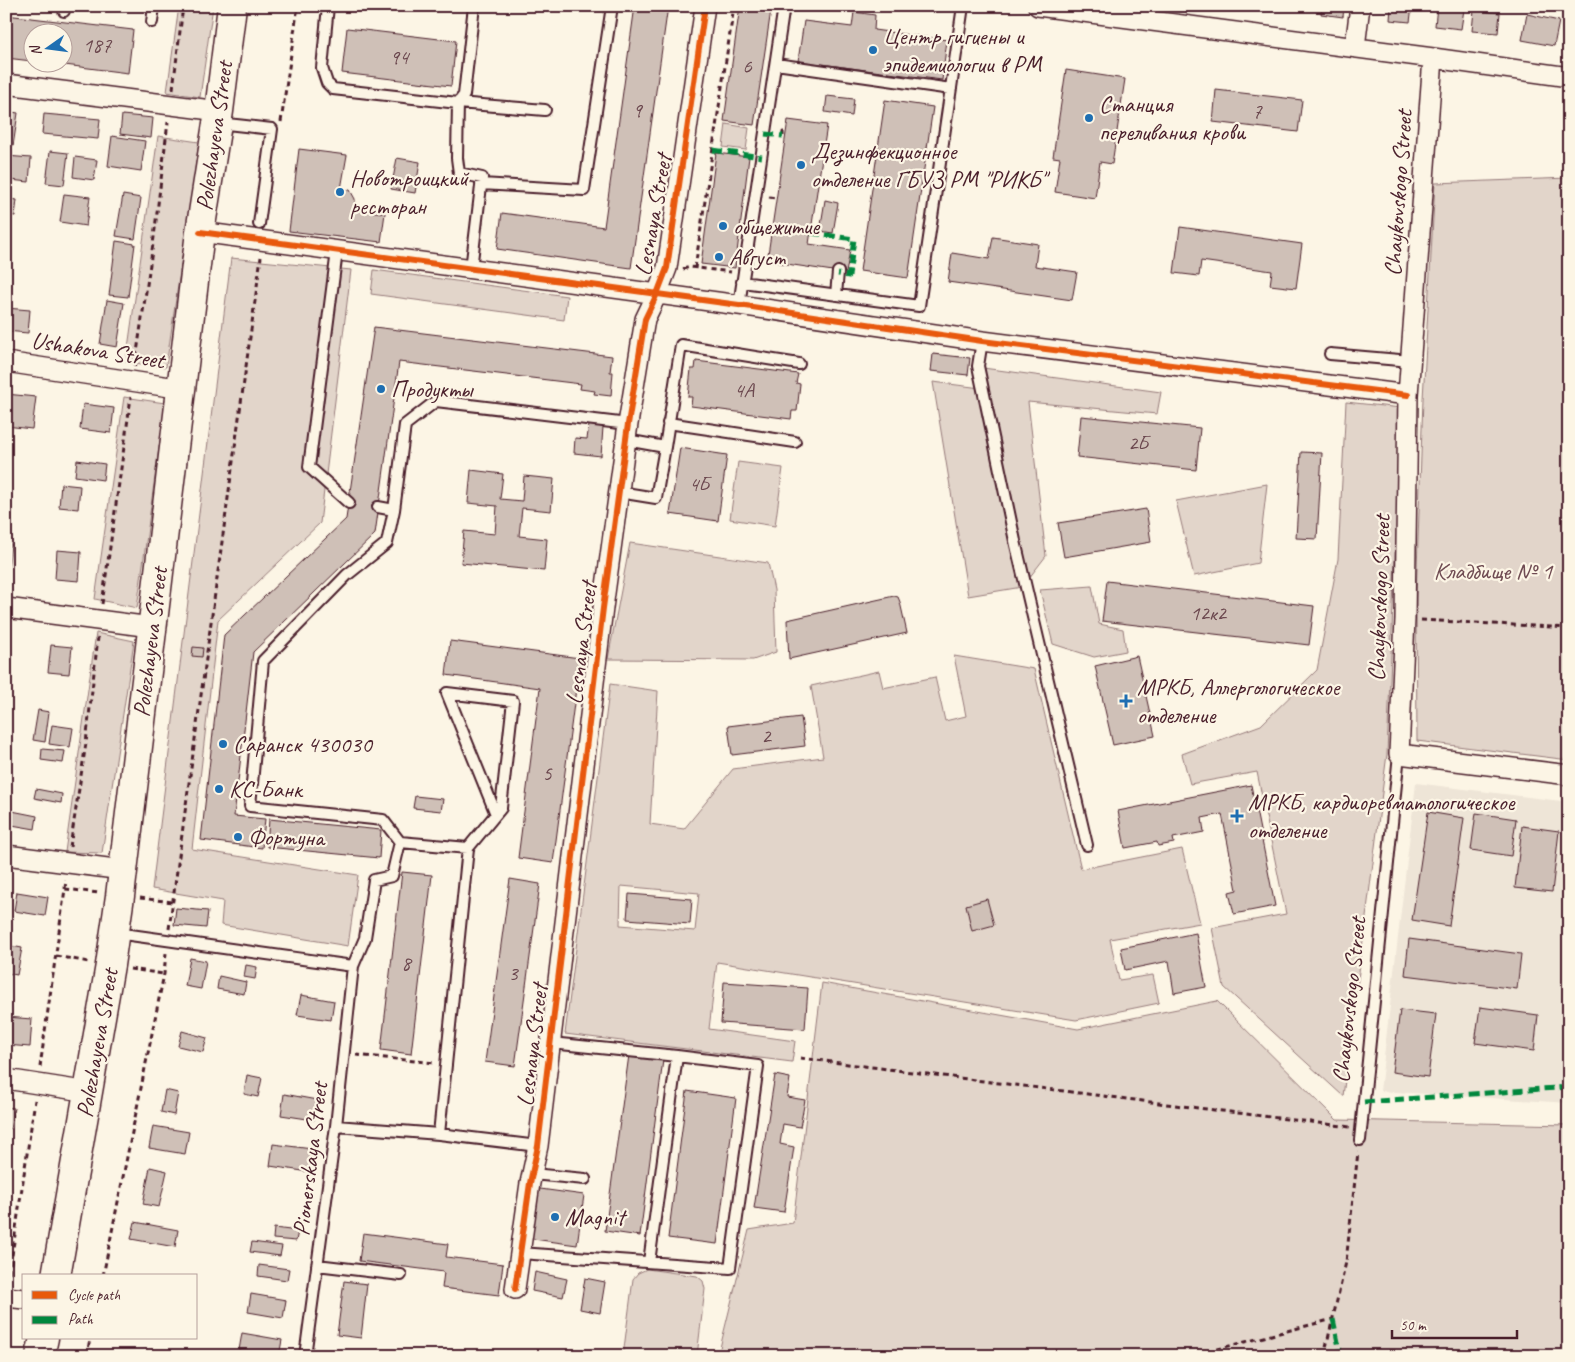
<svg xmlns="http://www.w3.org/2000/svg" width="1575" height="1362" viewBox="0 0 1575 1362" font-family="Caveat,sans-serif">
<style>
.built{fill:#eee5d7}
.green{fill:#e2d5ca;stroke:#967a7a;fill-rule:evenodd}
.building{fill:#cfc0b7;stroke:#4a1f2b}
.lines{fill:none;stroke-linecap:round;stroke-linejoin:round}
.service-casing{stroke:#4a1f2b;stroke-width:14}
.minor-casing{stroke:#4a1f2b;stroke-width:22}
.primary-casing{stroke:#4a1f2b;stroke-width:31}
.path{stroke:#4a1f2b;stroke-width:3;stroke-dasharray:5 4;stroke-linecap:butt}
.service{stroke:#fcf5e5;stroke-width:10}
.minor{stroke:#fcf5e5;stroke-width:19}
.primary{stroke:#fcf5e5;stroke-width:28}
.quiet{stroke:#00873e;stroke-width:5;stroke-dasharray:10 5;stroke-linecap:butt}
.cycleway-casing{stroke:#fcf5e5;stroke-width:9}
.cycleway{stroke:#e8590c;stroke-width:6}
.poi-dot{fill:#1f6fb2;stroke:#fcf5e5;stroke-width:2}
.labels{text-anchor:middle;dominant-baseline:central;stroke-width:4.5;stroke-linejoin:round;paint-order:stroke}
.number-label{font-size:21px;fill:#6b474e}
.poi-label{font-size:24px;fill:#4a1f2b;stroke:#fcf5e5;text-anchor:start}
.street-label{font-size:24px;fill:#4a1f2b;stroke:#fcf5e5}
.park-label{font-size:24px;fill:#704c53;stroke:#fcf5e5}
</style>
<rect width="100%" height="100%" fill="#fcf5e5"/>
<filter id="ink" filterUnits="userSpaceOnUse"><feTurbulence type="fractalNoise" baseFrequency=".02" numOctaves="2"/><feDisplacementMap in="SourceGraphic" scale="10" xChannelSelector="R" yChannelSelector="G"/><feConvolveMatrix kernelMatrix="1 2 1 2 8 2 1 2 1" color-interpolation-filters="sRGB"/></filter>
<g filter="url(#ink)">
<path class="built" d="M1416 783 1569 802V1103L1380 1091Z"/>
<path class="green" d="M179 6H213L200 97 167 92Z
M726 124 749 128 746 150 723 147Z
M158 136 199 142 166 367 126 362Z
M1569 178V760L1417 741 1416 598 1423 399 1435 183Z
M231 258 351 270 320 523 218 620 192 849 358 875 348 946 221 925 223 901 152 889Z
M374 270 567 296 564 320 371 294Z
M983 368 1161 392 1157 414 1028 402 1046 556 1022 587 968 596 933 382 981 388Z
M124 397 165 403 137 608 95 599Z
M1346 402 1401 408 1387 754 1343 1096 1224 987 1212 928 1286 914 1257 772 1190 784 1182 754 1261 725 1317 670 1338 559Z
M738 462 783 468 775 526 730 519Z
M1267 484 1258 563 1194 576 1176 501Z
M630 543 768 563 774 590 776 652 753 660 608 659Z
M1092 586 1099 624 1123 629 1126 651 1094 657 1053 644 1040 590Z
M96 633 134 641 102 853 65 852Z
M954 656 1034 669 1081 869 1182 849 1200 923 1110 939 1119 980 1153 975 1159 1003 1076 1020 717 962 709 1029 795 1041 792 1062 565 1034 610 684 658 691 650 824 684 829 733 769 823 757 811 686 879 671 883 688 935 677 945 721 966 716ZM621 886 699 893 695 931 620 925Z
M822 983 1078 1029 1217 1001 1337 1120 1569 1125V1356H718L749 1230 793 1223Z
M647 1269 697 1276 703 1281 705 1289 697 1356H623L633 1279 638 1273Z"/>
<path class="building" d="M635 6H668L631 268 497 249 502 213 604 227Z
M740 6 771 10 754 125 724 121Z
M1322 6H1344L1343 17 1321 14Z
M1391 6H1412L1410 22 1390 20Z
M1437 6 1464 9 1461 29 1435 26Z
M1474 10 1500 13 1498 33 1472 31Z
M854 12 875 15 874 30 947 40 942 80 798 61 804 21 852 27Z
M1527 14 1559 21 1554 46 1522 40Z
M6 15 133 30 128 73 41 62H62V32H32V61L6 58Z
M347 28 456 41 451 86 342 73Z
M1066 70 1125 79 1112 164 1100 162 1095 198 1055 192 1060 158 1053 157Z
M1216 90 1302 100 1298 132 1213 122Z
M827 96 854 99 852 116 825 112Z
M885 100 933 107 908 278 860 271Z
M6 111 18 113 13 146 6 145Z
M44 114 100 119 98 139 42 134Z
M122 115 153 118 151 138 120 134Z
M788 120 827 125 809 244 850 250 846 273 767 261Z
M112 136 145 141 141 171 108 166Z
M299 149 347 155 341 189 350 190 355 199V210L385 213 381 242 289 231Z
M50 151 68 153 64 185 46 183Z
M716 153 749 157 735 268 701 264Z
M6 156 31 158 29 182 10 180 8 199 17 200 15 216 6 215Z
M75 157 97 160 94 180 73 177Z
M397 158 420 162 415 193 391 189Z
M64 194 90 197 86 226 60 222Z
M123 195 141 198 135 239 116 236Z
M825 200 838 203 833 233 820 231Z
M1180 227 1302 244 1296 288 1270 285 1272 271 1201 261 1199 276 1174 273Z
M993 237 1038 244 1035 266 1077 272 1072 300 948 282 952 253 989 259Z
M116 241 135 244 128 297 109 295Z
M107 300 124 303 117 347 100 344Z
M6 308 30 310 28 333 6 331Z
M374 327 612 356 610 372H613L611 396 594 394 595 391 580 389 581 384 399 362 375 534 253 652 234 816 265 819 262 848 201 840 224 635 346 519Z
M933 354 970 358 968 375 931 371Z
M696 361 798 374 796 383 800 384 797 411H792L791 419 691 406 692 397H688L691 369H695Z
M6 394 36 397 32 429 6 426Z
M83 404 114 408 111 433 80 429Z
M1081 416 1200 428 1196 470 1077 457Z
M589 425 603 427 601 456 574 453 575 438 587 439Z
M680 448 727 455 718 521 670 514Z
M1301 452 1322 453 1317 539 1296 538Z
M77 460 105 464 103 480 75 476Z
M471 470 503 474 500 499 522 501 524 476 554 479 551 511 522 508 519 536 547 539 544 571 461 563 464 531 495 534 497 506 468 503Z
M61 484 80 486 78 509 59 507Z
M1146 509 1151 542 1064 557 1058 523Z
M6 543 11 544 8 572 6 571Z
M57 550 81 552 79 581 55 579Z
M1107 581 1314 606 1309 645 1102 621Z
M894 596 898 597 900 602 907 633 789 659 787 620Z
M450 641 580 658 553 863 518 858 540 688 446 675Z
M51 645 72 647 69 674 48 672Z
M193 647 203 648 202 657 192 656Z
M1137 656 1155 736 1113 745 1095 666Z
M38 710 49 712 45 742 33 740Z
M801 717 805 746 732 755 728 726Z
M52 725 73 728 70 747 49 744Z
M42 749 65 751 63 763 41 760Z
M1251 785 1275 906 1234 914 1229 892 1237 890 1222 814 1202 818 1204 832 1173 838 1174 843 1158 846 1157 842 1125 848 1118 811Z
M36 789 62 794 61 803 34 798Z
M415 796 443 799 441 811 413 808Z
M7 810 37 816 35 829 6 824Z
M1428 812 1464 818 1449 926 1412 920Z
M1476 813 1516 819 1511 856 1471 850Z
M269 819 381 830 379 858 267 847Z
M1522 826 1559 831 1552 892 1515 888Z
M402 872 432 875 411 1054 381 1050Z
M510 879 540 884 515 1066 485 1062Z
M17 892 48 897 45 916 14 911Z
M629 894 692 899 690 924 627 919Z
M987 899 994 925 972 931 966 905Z
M176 908 208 911 206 928 174 925Z
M1196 933 1206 987 1174 993 1169 961 1125 970 1121 948Z
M1409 939 1521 954 1517 989 1405 975Z
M6 945 22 948 17 975 6 973Z
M190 958 206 961 201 989 185 986Z
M246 965 257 967 255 979 244 977Z
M219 976 246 982 244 994 217 989Z
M724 982 808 988 805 1029 721 1023Z
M301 995 334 1001 331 1020 297 1015Z
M1480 1007 1538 1015 1534 1051 1475 1043Z
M1400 1010 1436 1014 1428 1077 1392 1072Z
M6 1017 32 1019 30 1047 6 1045Z
M182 1031 207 1038 203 1052 178 1046Z
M629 1055 663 1060 640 1236 605 1231Z
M247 1075 262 1078 258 1097 244 1094Z
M775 1075 790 1078 787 1097 805 1100 800 1127 783 1124 780 1144 794 1147 784 1212 754 1208Z
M165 1090 178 1093 174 1115 161 1112Z
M687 1091 736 1098 717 1244 668 1238Z
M284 1094 317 1100 314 1120 281 1115Z
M6 1107 14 1108 10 1129 6 1128Z
M153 1126 189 1132 185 1154 149 1148Z
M273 1144 312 1149 309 1172 270 1166Z
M150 1167 167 1171 159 1207 143 1204Z
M533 1188 584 1195 577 1245 526 1238Z
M135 1222 178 1230 175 1247 131 1239Z
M274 1228 298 1231 296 1241 273 1239Z
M363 1233 448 1244 446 1257 503 1264 499 1295 442 1288 444 1272 359 1261Z
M252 1242 282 1246 280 1256 250 1252Z
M259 1265 289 1269 287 1280 258 1276Z
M535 1272 567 1279 563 1297 532 1291Z
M585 1278 605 1282 600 1313 580 1309Z
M344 1281 367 1284 361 1338 337 1335Z
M251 1294 286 1300 283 1318 248 1312Z
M242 1333 282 1340 279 1356H238Z"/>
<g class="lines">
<defs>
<path id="service" d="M328 6 322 68 327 83 333 89 458 103 464 95 474 6
M64 11 65 6
M152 22 154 6
M776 64 951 89
M218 123 272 129 259 224
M481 184 584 190 612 6
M337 251 309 467 349 503
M471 269 482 178 459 173 457 158 458 103 545 110
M742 282 919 306 963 6
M836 295 838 272
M739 305 784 6
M982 341 978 366 1015 541 1087 845
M1330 354 1411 361
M668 423 795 442
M626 440 665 447 681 345 799 364
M619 492 656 498 665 447
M378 507 394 510
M400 842 468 848 439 1134 538 1146
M468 848 501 808 513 701 447 693 496 814
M116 933 353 966 365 938 374 880 392 876 400 842 383 820 250 806 263 661 347 575 387 543 394 510 405 425 436 401 628 424
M551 1043 677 1056 649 1262
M336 1126 439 1134
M1360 1140 1399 754
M532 1174 585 1179
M520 1253 730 1268 758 1066 677 1056
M317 1265 401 1275
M305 1356 336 1126 353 966"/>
<path id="minor" d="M1038 6 1433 58 1569 77
M1355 47 1360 6
M1433 58 1408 395 1405 619 1399 754 1569 775
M6 84 219 111
M200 232 739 305 982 341 1408 395
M6 362 183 389
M6 608 151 627
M6 855 123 870
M6 1079 89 1092
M515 1289 530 1183 538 1146 603 608 628 424 645 319 657 294 667 268 705 6
M6 1297 24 1299"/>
<path id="primary" d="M56 1276 110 965 120 896 200 232 219 111 232 6
M40 1356 44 1338"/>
</defs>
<use href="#service" class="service-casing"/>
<use href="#minor" class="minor-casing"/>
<use href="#primary" class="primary-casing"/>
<path class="path" d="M173 89 183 6
M281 122 298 6
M783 136V132H786
M769 197 776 198
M695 268 734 6
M683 269 690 267 731 272
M135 366 154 237 168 122
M102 604 131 397
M1421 620 1569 628
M70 847 86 743 98 637
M65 889 66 880
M140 898 172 902
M169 929 261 257
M56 956 89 962
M130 969 164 974
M356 1055 435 1063
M800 1058 1350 1127
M40 1067 65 889 99 893
M103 1276 164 974 166 953
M8 1282 35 1100
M87 1356 90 1338
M1191 1356 1333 1319
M1324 1356 1346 1262 1358 1152"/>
<use href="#service" class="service"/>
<use href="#minor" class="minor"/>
<use href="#primary" class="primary"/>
<path class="quiet" d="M765 134 783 136
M713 150 762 157
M811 233 854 239 849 276 838 274
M1364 1102 1569 1087
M1333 1319 1341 1356"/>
<defs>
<path id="cycleway" d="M200 232 739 305 982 341 1408 395
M515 1289 530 1183 538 1146 603 608 628 424 645 319 657 294 667 268 705 6"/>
</defs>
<use href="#cycleway" class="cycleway-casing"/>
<use href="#cycleway" class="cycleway"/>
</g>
</g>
<g class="poi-dot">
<circle cx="873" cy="50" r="5"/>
<circle cx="1089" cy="118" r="5"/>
<circle cx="801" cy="165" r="5"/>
<circle cx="340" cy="192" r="5"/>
<circle cx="723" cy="226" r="5"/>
<circle cx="719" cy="257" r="5"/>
<circle cx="381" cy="389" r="5"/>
<path d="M1123.5 693.5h5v5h5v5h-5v5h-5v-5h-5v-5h5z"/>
<circle cx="223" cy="744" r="5"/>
<circle cx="219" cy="789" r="5"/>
<path d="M1234.5 808.5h5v5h5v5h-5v5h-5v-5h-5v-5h5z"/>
<circle cx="238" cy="837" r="5"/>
<circle cx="555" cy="1217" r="5"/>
</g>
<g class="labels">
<g class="number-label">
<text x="97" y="45">187</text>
<text x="399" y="57">94</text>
<text x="747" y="66">6</text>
<text x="637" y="110">9</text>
<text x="1257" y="111">7</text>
<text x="744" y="390">4А</text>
<text x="1138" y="443">2Б</text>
<text x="699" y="484">4Б</text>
<text x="1208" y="613">12к2</text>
<text x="766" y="736">2</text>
<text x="547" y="773">5</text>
<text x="406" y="963">8</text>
<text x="513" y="973">3</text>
</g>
<g class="poi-label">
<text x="883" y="36">Центр гигиены и<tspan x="883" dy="28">эпидемиологии в РМ</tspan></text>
<text x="1099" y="104">Станция<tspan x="1099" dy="28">переливания крови</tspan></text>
<text x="811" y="151">Дезинфекционное<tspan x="811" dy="28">отделение ГБУЗ РМ "РИКБ"</tspan></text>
<text x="350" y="178">Новотроицкий<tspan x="350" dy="28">ресторан</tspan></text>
<text x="733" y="226">общежитие</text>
<text x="729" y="257">Август</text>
<text x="391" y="389">Продукты</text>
<text x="1137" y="687">МРКБ, Аллергологическое<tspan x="1137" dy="28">отделение</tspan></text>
<text x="233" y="744">Саранск 430030</text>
<text x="229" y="789">КС-Банк</text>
<text x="1248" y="802">МРКБ, кардиоревматологическое<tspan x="1248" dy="28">отделение</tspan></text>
<text x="248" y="837">Фортуна</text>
<text x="565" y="1217">Magnit</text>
</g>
<g class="street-label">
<text transform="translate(214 136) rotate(-82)">Polezhayeva Street</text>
<text transform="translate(1398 193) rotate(-86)">Chaykovskogo Street</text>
<text transform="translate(653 215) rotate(-80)">Lesnaya Street</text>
<text transform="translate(98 350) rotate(9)">Ushakova Street</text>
<text transform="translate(1379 598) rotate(-88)">Chaykovskogo Street</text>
<text transform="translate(150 642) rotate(-83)">Polezhayeva Street</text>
<text transform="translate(581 643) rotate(-83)">Lesnaya Street</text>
<text transform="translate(1349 1000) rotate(-84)">Chaykovskogo Street</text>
<text transform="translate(97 1043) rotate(-80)">Polezhayeva Street</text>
<text transform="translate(532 1045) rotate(-83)">Lesnaya Street</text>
<text transform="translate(310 1159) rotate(-83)">Pionerskaya Street</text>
</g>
<g class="park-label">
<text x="1493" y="571">Кладбище № 1</text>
</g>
</g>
<rect width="1575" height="1362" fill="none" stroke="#fcf5e5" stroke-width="25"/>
<rect x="12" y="12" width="1550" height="1337" fill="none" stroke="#4a1f2b" stroke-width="2" filter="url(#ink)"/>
<rect x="22" y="1274" width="175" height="65" fill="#fcf5e5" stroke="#b59f9b"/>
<rect x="32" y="1291" width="25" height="8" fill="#e8590c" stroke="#b59f9b"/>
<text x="68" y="1300" font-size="15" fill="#4a1f2b">Cycle path</text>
<rect x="32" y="1316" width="25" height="8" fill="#00873e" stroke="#b59f9b"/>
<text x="68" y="1324" font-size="15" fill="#4a1f2b">Path</text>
<g transform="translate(48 48) rotate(256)"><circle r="24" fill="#fcf5e5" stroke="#b59f9b"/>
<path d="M0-4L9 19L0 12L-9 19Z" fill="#1f6fb2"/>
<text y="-8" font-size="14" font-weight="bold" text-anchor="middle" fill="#4a1f2b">N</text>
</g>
<path d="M1392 1330v8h125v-8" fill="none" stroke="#4a1f2b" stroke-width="2.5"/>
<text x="1400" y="1330" font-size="15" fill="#4a1f2b" stroke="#fcf5e5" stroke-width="4" paint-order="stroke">50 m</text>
</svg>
